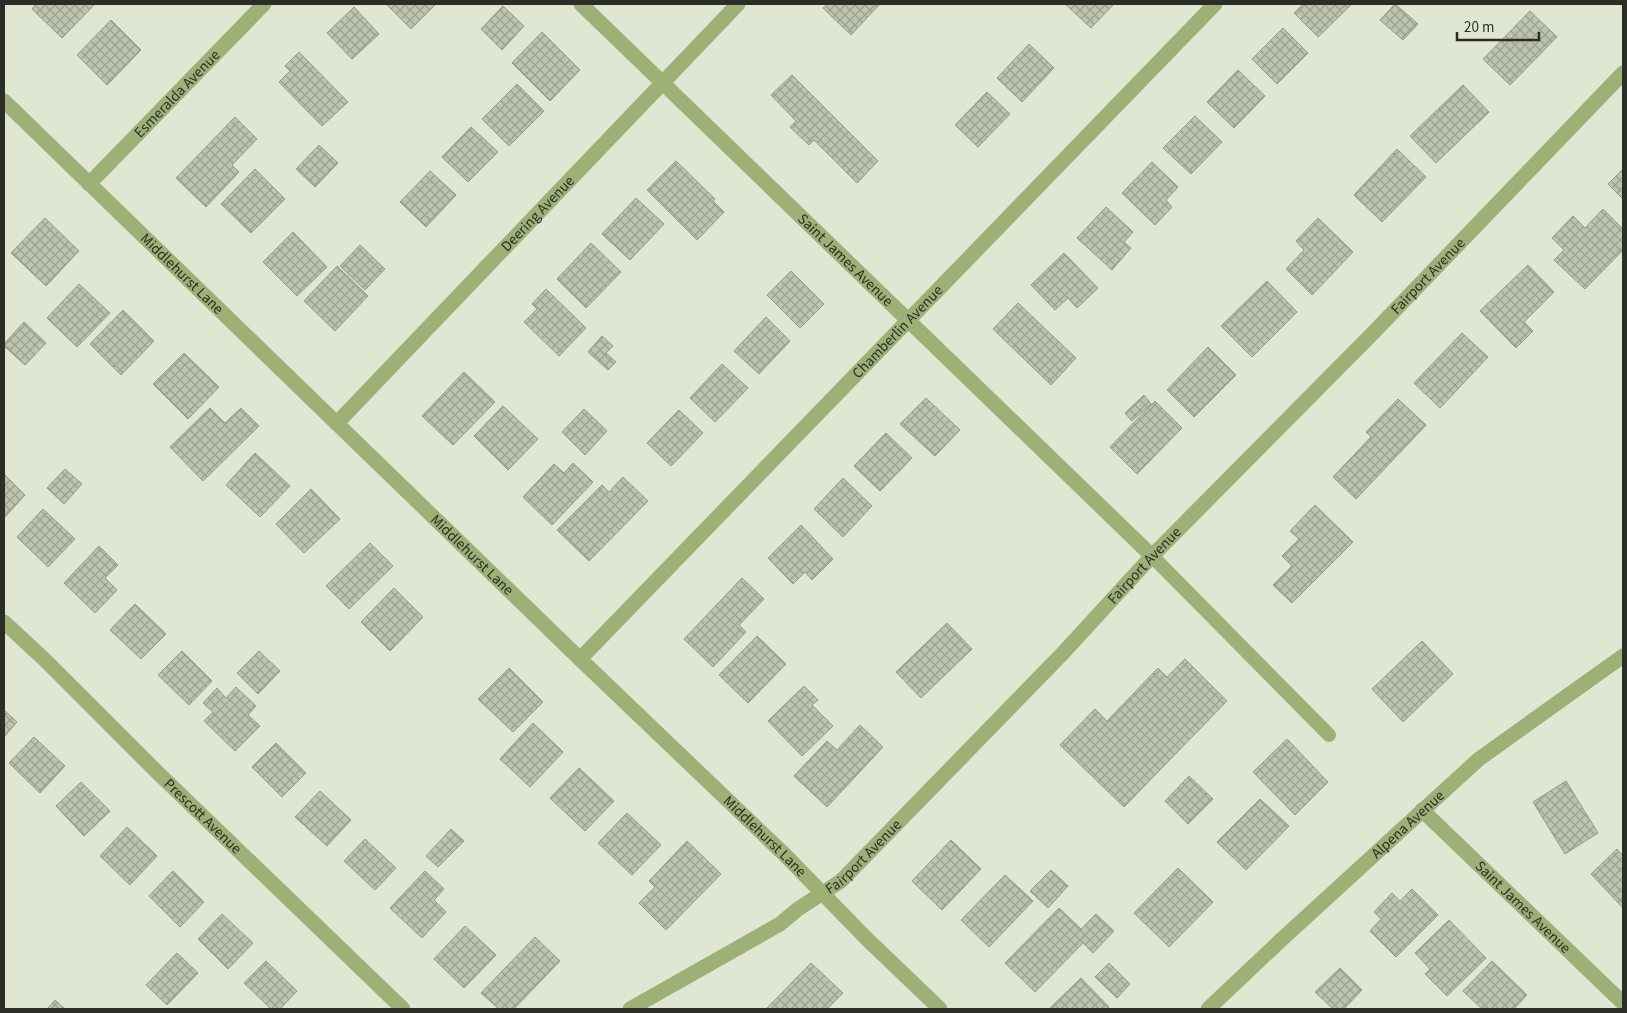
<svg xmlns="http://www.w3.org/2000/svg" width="1627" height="1013" viewBox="0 0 1627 1013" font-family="'Source Sans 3',sans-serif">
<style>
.building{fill:url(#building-cross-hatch);stroke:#939a87}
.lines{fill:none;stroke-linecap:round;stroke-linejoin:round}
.service{stroke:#9db177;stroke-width:14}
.minor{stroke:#9db177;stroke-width:15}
.labels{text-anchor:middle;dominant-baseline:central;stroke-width:4.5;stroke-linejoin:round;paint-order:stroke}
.street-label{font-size:15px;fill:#2b2e26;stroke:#dfe7d2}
</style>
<defs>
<pattern id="building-cross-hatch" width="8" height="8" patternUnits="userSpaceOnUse" patternTransform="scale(1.25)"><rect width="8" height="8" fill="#bcc4b0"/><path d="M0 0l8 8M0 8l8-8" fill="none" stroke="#99a08f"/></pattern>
</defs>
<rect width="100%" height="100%" fill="#dfe7d2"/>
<path class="building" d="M36 4H95L62 38 32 9Z
M386 4H436L411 29Z
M828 4H880L851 35 823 8Z
M1065 4H1114L1091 28Z
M1303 4H1352L1318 37 1294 13Z
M1395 4 1418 24 1403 40 1380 20Z
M503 6 524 26 502 50 481 29Z
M354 7 379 34 352 59 327 33Z
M1530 11 1557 37 1510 85 1483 59Z
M111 20 141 50 107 85 77 55Z
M1283 28 1308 53 1277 84 1252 59Z
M542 32 580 70 550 101 512 63Z
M1029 44 1054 68 1022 102 997 78Z
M299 52 348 102 322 126 279 82 290 71 285 66Z
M1238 70 1265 96 1234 128 1207 102Z
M792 75 878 161 857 183 814 140 809 145 790 127 796 121 771 95Z
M517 84 544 111 509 146 482 119Z
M1463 85 1489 112 1436 163 1410 136Z
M987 92 1010 114 978 147 955 125Z
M1195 116 1222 142 1191 174 1163 148Z
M235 117 257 139 232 165 239 172 206 207 176 178Z
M471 127 498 152 468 182 442 157Z
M319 145 338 163 315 187 296 169Z
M1397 149 1426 177 1382 222 1354 195Z
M676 161 715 199 713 201 724 212 697 240 647 190Z
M1152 162 1178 187 1166 200 1172 207 1155 225 1122 193Z
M255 169 285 199 251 233 221 204Z
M1623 169V199L1608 184Z
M430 171 456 195 426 227 400 202Z
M636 198 664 224 630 260 602 234Z
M1106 207 1133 232 1124 242 1131 248 1112 270 1077 238Z
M1603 209 1623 229V250L1585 289 1554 260 1564 250 1552 238 1573 216 1585 228Z
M45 218 79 251 46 286 11 253Z
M1318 218 1353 252 1312 295 1286 269 1304 250 1296 241Z
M293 232 327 267 297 296 263 262Z
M591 243 621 272 586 308 557 279Z
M360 245 385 269 365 290 340 266Z
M1064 253 1098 288 1077 308 1068 298 1055 310 1031 285Z
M1528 265 1554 292 1524 322 1533 331 1516 348 1480 311Z
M337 266 368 296 335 331 304 301Z
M791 271 824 304 800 328 767 295Z
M1267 281 1297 312 1252 357 1221 326Z
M79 284 110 313 77 347 47 318Z
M546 289 586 328 559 356 524 322 537 309 532 304Z
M1018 303 1076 358 1051 385 993 329Z
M123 310 154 341 121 375 90 344Z
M766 317 790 341 759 374 734 351Z
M24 322 46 343 25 365 4 346V344Z
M1462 333 1488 357 1440 408 1414 383Z
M602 336 613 346 606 353 616 362 608 370 588 352Z
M1208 347 1236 375 1194 417 1167 390Z
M184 353 219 387 188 419 153 384Z
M722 364 748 388 715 422 690 398Z
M464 372 495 402 453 445 422 416Z
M1144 395 1151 404 1132 421 1125 413Z
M926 398 960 430 935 456 900 424Z
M1398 399 1426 425 1356 499 1333 477 1371 437 1366 432Z
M1155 401 1182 428 1137 474 1110 447Z
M503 406 538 439 508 470 474 436Z
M210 408 225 423 241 408 259 426 203 481 170 447Z
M584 409 607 431 585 455 562 432Z
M679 410 703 433 671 466 647 443Z
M886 433 912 458 880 491 854 466Z
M255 453 290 486 260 517 226 485Z
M573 463 593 482 552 525 523 497 554 464 564 473Z
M65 469 82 484 64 504 47 488Z
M4 474 25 495 4 518Z
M623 477 648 501 589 561 557 530 602 485 609 492Z
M843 478 872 506 843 537 814 509Z
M311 489 340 519 304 553 276 524Z
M1315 505 1353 542 1292 603 1273 585 1292 566 1282 556 1299 539 1290 531Z
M43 509 75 539 48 567 17 537Z
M801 525 833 559 812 580 805 572 793 584 768 558Z
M370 543 393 566 349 609 326 586Z
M99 546 118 565 105 578 117 590 95 613 64 583Z
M742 578 764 599 739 625 746 632 713 667 684 639Z
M394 588 423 617 390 651 361 622Z
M135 604 166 634 141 659 110 630Z
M947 623 972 649 921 698 896 672Z
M757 636 786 664 748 703 719 675Z
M1422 641 1453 674 1403 722 1372 689Z
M182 651 212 681 189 705 158 675Z
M259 651 280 671 258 694 237 673Z
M1185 659 1227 701 1124 807 1060 745 1095 709 1107 721 1158 668 1167 677Z
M509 668 543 702 513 732 478 699Z
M804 686 818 700 812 705 833 726 802 756 768 721Z
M236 687 256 706 248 715 260 726 235 751 204 721 213 712 203 703 217 688 226 698Z
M4 710 17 722 4 737Z
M533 723 563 752 530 787 500 759Z
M860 725 883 747 827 807 794 776 827 741 837 750Z
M34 737 65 766 40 793 9 763Z
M1287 739 1328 782 1295 815 1253 772Z
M276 743 306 773 282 797 252 767Z
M579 768 614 801 585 831 550 798Z
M1189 776 1213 799 1188 824 1165 801Z
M1566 781 1598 833 1565 854 1533 802Z
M81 782 110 811 84 836 56 806Z
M320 791 351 820 327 846 295 817Z
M1260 799 1289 826 1246 870 1217 842Z
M627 813 661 845 632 875 598 843Z
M127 827 157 856 130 885 100 856Z
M451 829 464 841 438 867 426 856Z
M365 839 396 868 375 890 344 861Z
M951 840 981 869 942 910 912 881Z
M687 841 721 874 666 930 639 903 655 887 649 881Z
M1617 849 1623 856V908L1591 874Z
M1178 868 1213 902 1169 947 1134 913Z
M1051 870 1068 886 1048 908 1030 891Z
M173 871 204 902 180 927 149 896Z
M425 871 444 889 434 900 446 912 422 938 390 908Z
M1005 875 1033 901 989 947 961 920Z
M1412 889 1438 915 1396 957 1370 931 1381 919 1374 912 1392 893 1400 901Z
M1059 908 1081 929 1096 914 1114 931 1093 953 1083 943 1035 992 1005 963Z
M222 914 253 943 228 969 198 939Z
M1449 920 1486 958 1447 996 1425 974 1430 969 1415 953Z
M465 926 496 955 464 988 434 959Z
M535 937 560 961 514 1009H499L481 993Z
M177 953 198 973 167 1005 146 985Z
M266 961 297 991 280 1009H271L244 983Z
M1492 961 1527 995 1514 1009H1482L1463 991Z
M811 963 843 993 827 1009H766Z
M1109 963 1130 984 1117 998 1095 977Z
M1340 968 1362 990 1344 1009H1333L1315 992Z
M1081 978 1109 1007 1107 1009H1049Z
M55 1000 65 1009H47Z"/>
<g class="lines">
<path class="service" d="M1152 556 1329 735"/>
<g class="minor">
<path id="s1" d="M581 4 1152 556"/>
<path id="s2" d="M4 101 580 659 785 855 867 939 940 1009"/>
<path id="s3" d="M89 184 264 4"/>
<path id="s4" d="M337 423 738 4"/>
<path id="s5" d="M4 622 45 660 156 771 403 1009"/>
<path id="s6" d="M580 659 1215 4"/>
<path id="s7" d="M1422 810 1623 1003"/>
<path id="s8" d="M630 1009 780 924 798 909 841 881 1063 653 1152 556 1373 333 1623 73"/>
<path id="s9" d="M1208 1009 1281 940 1479 759 1623 656"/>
</g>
</g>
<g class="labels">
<g class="street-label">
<text stroke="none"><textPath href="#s3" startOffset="126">Esmeralda Avenue</textPath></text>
<text stroke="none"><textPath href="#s4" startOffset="290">Deering Avenue</textPath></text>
<text stroke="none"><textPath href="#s1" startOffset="368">Saint James Avenue</textPath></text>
<text stroke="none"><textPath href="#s2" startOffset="248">Middlehurst Lane</textPath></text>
<text stroke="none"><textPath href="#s8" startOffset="1090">Fairport Avenue</textPath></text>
<text stroke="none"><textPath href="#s6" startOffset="456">Chamberlin Avenue</textPath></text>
<text stroke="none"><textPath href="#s2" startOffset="652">Middlehurst Lane</textPath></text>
<text stroke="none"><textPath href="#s8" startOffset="685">Fairport Avenue</textPath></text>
<text stroke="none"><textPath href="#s5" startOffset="278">Prescott Avenue</textPath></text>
<text stroke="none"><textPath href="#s9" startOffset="272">Alpena Avenue</textPath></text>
<text stroke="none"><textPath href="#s2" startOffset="1058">Middlehurst Lane</textPath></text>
<text stroke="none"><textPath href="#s8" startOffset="280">Fairport Avenue</textPath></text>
<text stroke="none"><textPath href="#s7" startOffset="140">Saint James Avenue</textPath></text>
</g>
</g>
<rect width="1627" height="1013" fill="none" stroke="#2b2e26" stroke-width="10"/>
<path d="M1457 32v8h82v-8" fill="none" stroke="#2b2e26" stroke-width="2.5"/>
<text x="1464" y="32" font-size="15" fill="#2b2e26" stroke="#dfe7d2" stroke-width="4" paint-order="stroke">20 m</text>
</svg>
